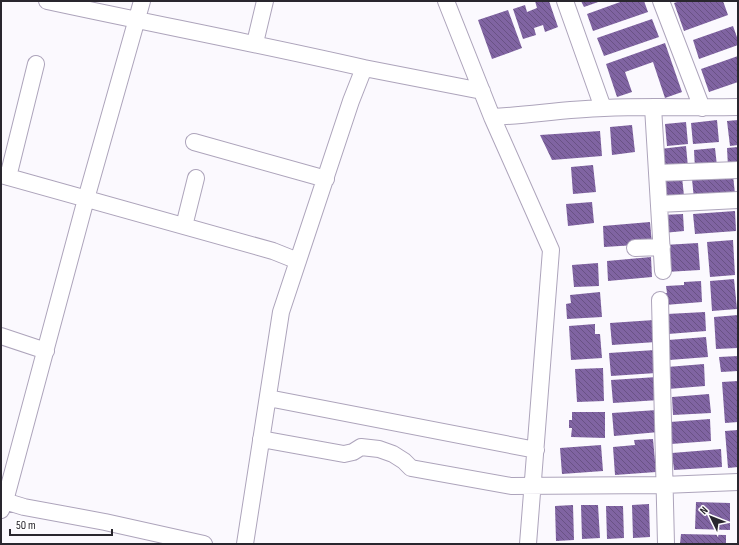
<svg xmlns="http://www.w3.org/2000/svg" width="739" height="545" viewBox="0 0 739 545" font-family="'Sofia Sans Condensed',sans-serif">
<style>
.building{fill:url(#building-back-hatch)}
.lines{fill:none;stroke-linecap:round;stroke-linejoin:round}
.minor-casing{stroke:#ada4bb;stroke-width:18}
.minor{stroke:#fff;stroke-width:16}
</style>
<defs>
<pattern id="building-back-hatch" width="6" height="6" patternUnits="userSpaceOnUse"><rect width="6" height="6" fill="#8064a2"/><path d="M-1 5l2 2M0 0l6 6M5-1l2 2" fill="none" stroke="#695284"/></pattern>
</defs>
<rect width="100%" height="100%" fill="#fbf9fe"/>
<path class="building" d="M535 1H549L558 27 545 32 543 25 534 28 536 35 523 39 513 9 525 5 527 12 537 8Z
M581 1H601L584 7Z
M623 1H644L648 12 593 31 587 14Z
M680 1H723L728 15 684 31 674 3Z
M508 10 522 48 492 59 478 20Z
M652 19 659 37 604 56 597 38Z
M733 26 738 40V45L699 59 693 40Z
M665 43 682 92 665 98 653 62 625 72 632 92 617 97 606 64Z
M738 56V82L709 92 701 69Z
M717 120 719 142 693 144 691 123Z
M738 120V145L730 146 727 121Z
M686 122 688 144 667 146 665 124Z
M632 125 635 152 612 155 610 127Z
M600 131 602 156 552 160 540 135Z
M686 146 688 167 662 170 660 149Z
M738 147V166L728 167 727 148Z
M715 148 717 166 695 169 694 150Z
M593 165 596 192 573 194 571 167Z
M733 175 735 194 694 199 692 179Z
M682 177 684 196 665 198 663 179Z
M592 202 594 223 568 226 566 204Z
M735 211 736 231 695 234 693 214Z
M683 214 684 231 663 233 662 215Z
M650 222 652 244 604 247 603 226Z
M733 240 735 275 710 277 707 242Z
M698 243 700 270 666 272 664 245Z
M651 257 652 277 608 281 607 261Z
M598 263 599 286 574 287 572 265Z
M734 279 737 309 712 311 710 281Z
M701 281 702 302 665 305 664 293H667L666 286 684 285V282Z
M600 292 602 317 567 319 566 304 571 303 570 295Z
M705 312 706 331 668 334 667 314Z
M738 315V348L716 349 714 317Z
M654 320 656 342 612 345 610 323Z
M595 324V334H600L602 358 571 360 569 326Z
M706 337 708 357 669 360 668 340Z
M655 350 656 373 611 376 609 353Z
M738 356V371L721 372 719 357Z
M704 364 705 386 668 389 667 367Z
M603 368 604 401 577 402 575 369Z
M657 377 659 400 613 403 611 380Z
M738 381V422L725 423 722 382Z
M709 394 711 413 673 415 672 397Z
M657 410 659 432 614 436 612 413Z
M572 412H605V438L571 437 572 428H569V420H572Z
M710 419 711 441 671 444 670 422Z
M738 430V467L728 468 725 431Z
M653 439 656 472 615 475 613 447 635 445 634 440Z
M601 445 603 471 562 474 560 448Z
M721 449 722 467 674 470 672 453Z
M696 502 730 503V530L695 529Z
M649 504 650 537 633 538 632 505Z
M573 505 574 540 556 541 555 506Z
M581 505H598L600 538 582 539Z
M606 506H623L624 538 607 539Z
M681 534 726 535V544H680Z"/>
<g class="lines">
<defs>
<path id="minor" d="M47 1C153 24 259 44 364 68
M446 1 492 117 551 250 528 544
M565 1 603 108
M661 1 702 108
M255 43 265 1
M653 107 663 271
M492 117C530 115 567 109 604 108 649 106 693 108 738 107
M194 142 326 179
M657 173 738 170
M1 175 273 251 298 261
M8 177 36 64
M659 204 738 200
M184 226 196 178
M635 248 662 247
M660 300 666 544
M1 336 46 351
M268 398 536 450
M261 439 344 454 353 452 361 447 379 449 393 454 404 461 411 468 511 486 663 485 738 482
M1 500 24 507 105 522 204 544
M1 510 5 501 86 199 142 1
M245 544 281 312 351 101 364 68 482 91"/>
</defs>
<use href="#minor" class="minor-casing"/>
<use href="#minor" class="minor"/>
</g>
<rect width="739" height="545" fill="none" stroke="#29262e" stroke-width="4"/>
<g transform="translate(711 517) rotate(313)" stroke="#ffffff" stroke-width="3" paint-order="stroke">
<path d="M0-3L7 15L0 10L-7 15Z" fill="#29262e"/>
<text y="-6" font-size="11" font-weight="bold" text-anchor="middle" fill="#29262e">N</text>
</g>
<path d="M10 529v6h102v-6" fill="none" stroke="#29262e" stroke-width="2"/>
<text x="16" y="529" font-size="12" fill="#29262e" stroke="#ffffff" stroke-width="3" paint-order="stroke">50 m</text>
</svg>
